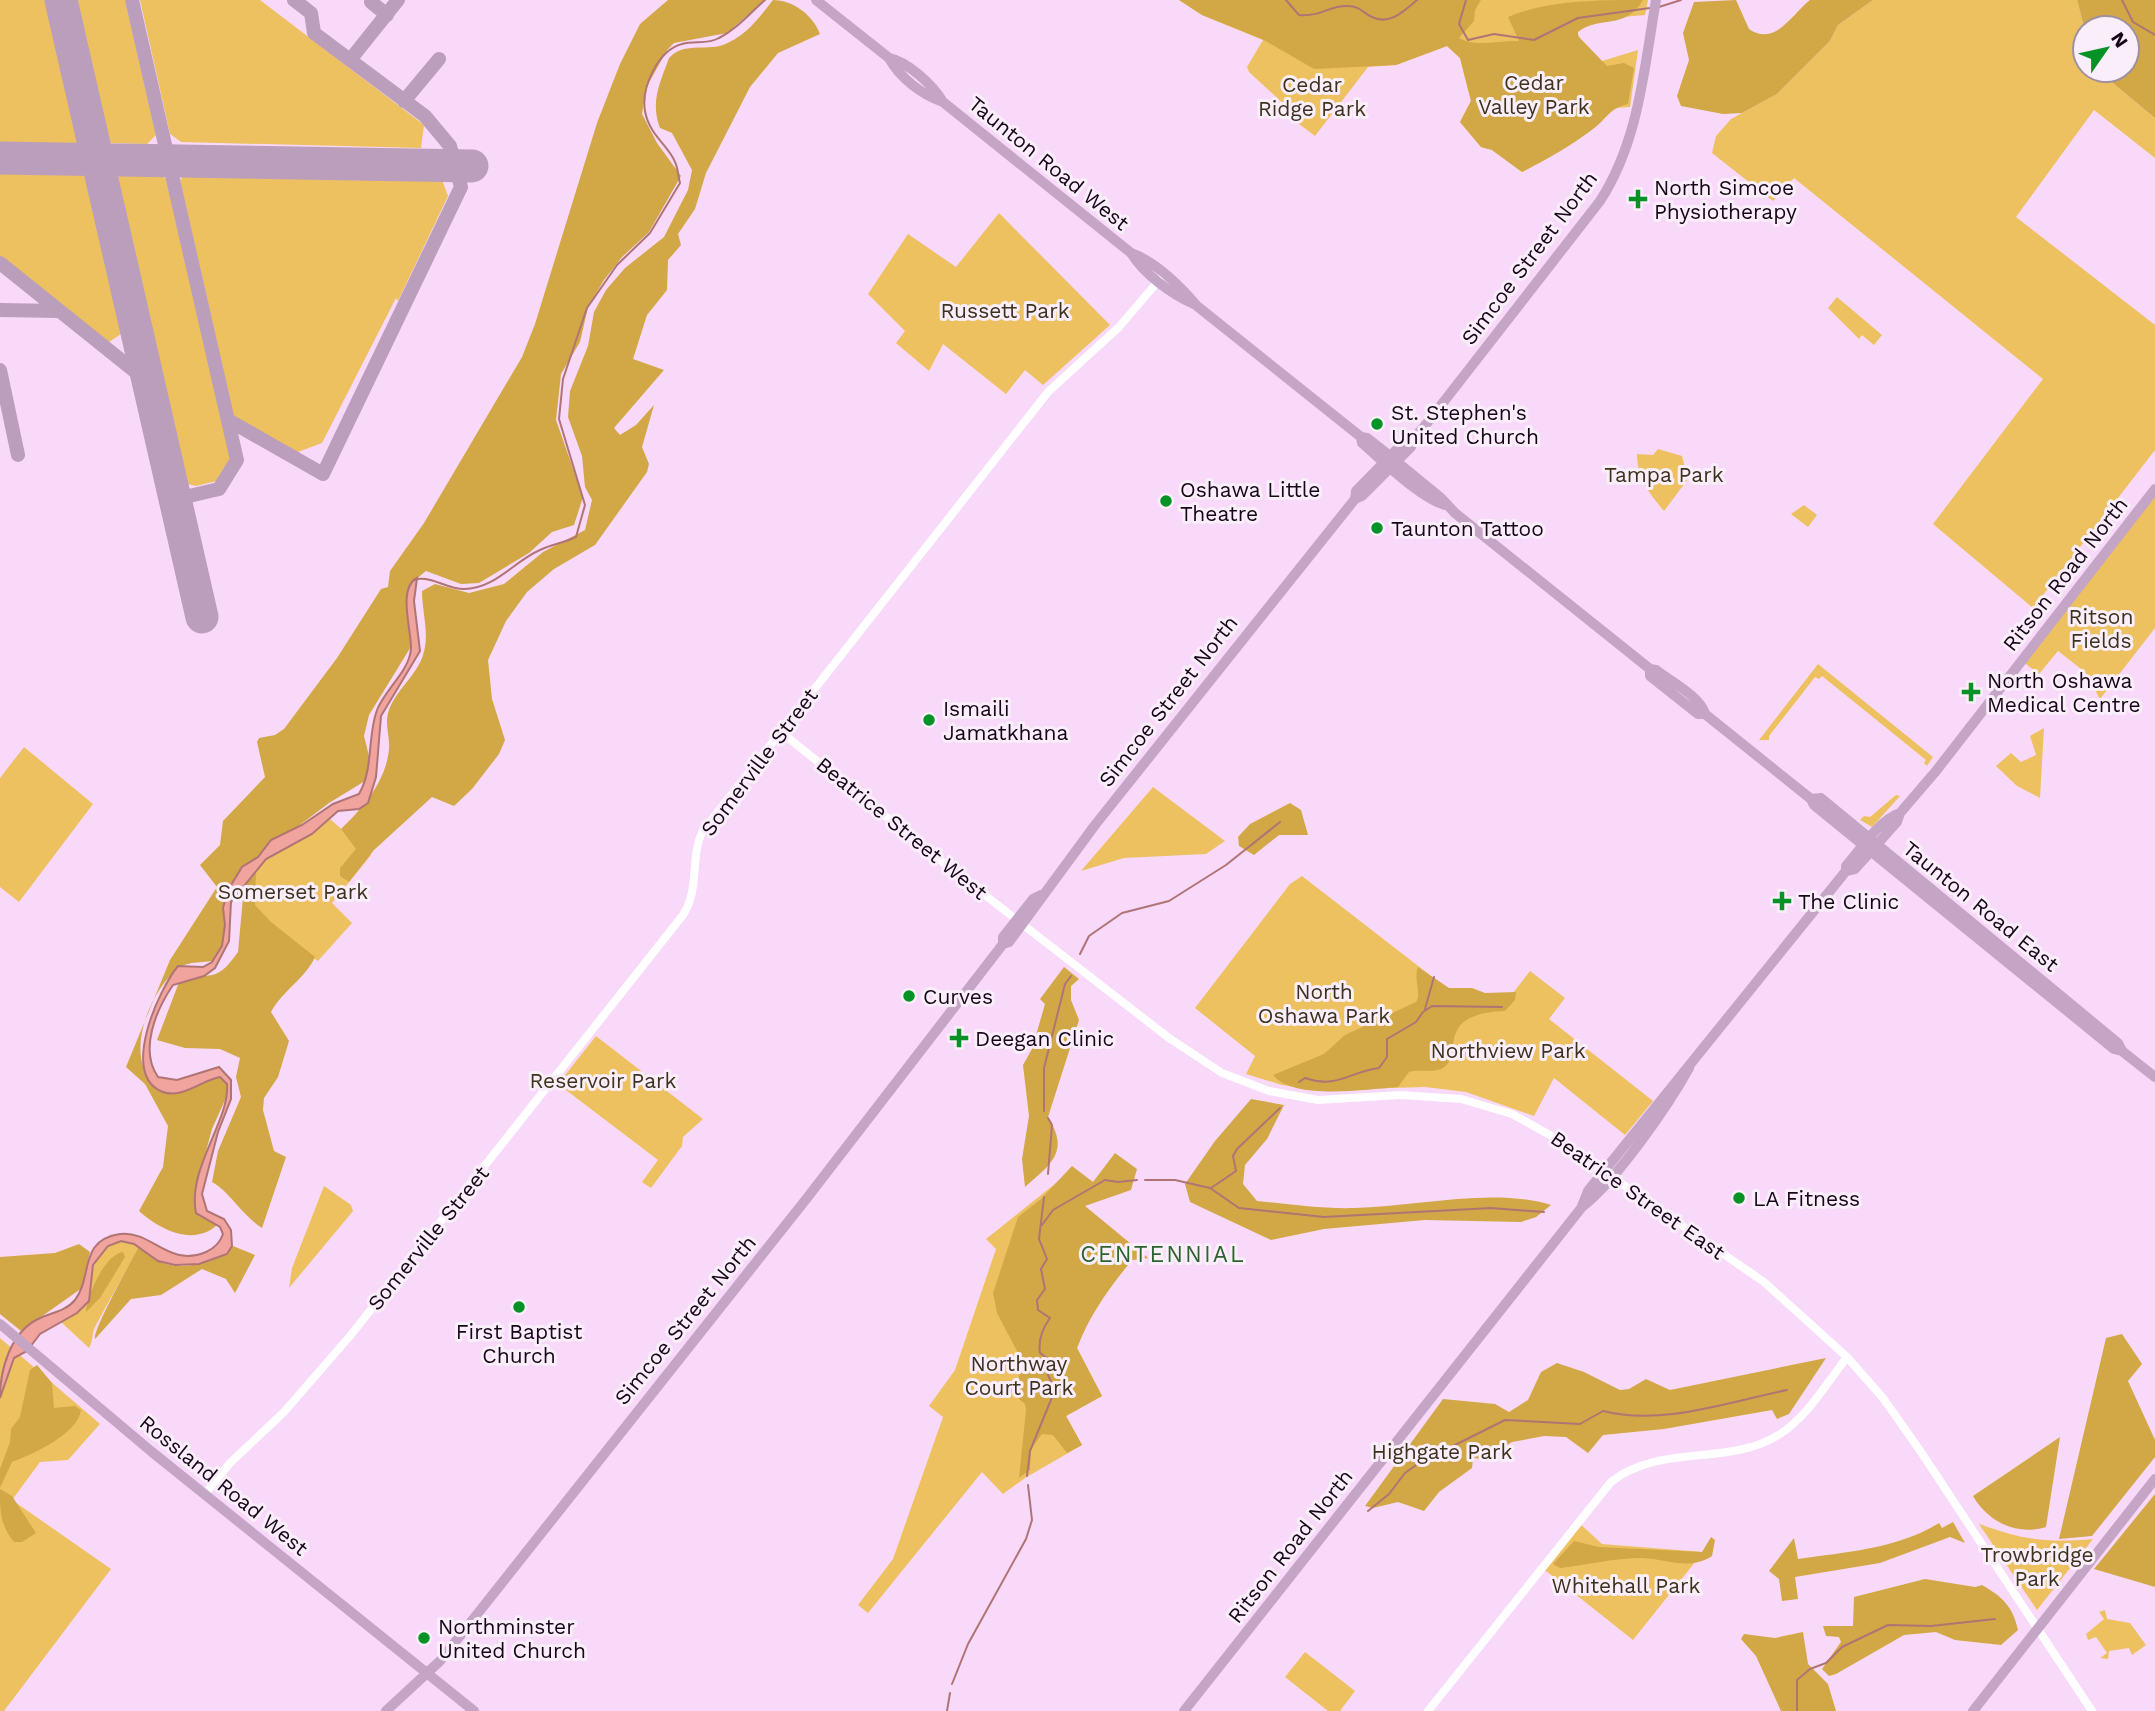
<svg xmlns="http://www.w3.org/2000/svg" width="2155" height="1711" viewBox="0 0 2155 1711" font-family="'Work Sans',sans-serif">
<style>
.green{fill:#edc160}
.forest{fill:#d2a745}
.water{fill:#f1a39d;stroke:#b07475;stroke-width:2}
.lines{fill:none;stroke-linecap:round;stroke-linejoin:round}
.stream{stroke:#b07475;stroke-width:2}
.taxiway{stroke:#ba9ebc;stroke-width:14}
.runway{stroke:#ba9ebc;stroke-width:33}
.minor{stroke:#fff;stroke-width:8}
.major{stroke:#c5a5c6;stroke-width:10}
.poi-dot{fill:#079225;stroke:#f9eef9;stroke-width:2.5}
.labels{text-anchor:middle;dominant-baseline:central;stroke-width:6;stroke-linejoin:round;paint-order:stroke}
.park-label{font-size:21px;fill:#3d321d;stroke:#f9eef9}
.street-label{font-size:21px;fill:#170618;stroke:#f9eef9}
.poi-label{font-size:21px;fill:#170618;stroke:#f9eef9;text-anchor:start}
.neighbourhood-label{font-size:23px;letter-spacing:2px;fill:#2c632f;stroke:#f9eef9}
</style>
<rect width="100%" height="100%" fill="#f8d9fa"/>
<path class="green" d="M0 0H49L75 114 78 144 0 146Z
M74 0H125L156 135 147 144 110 143Z
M140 0H260L424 125 421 148 181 142 170 134Z
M1179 0H1648L1645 15 1600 19 1575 25 1589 65 1638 50 1630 107 1613 108C1587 137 1556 154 1522 172L1492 150 1481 147 1460 122 1471 101 1460 58 1447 46 1396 65 1368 67 1315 136 1286 114V106L1249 72 1247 67 1263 40 1202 15Z
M1873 0H2077L2085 30V70H2097L2155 118V158L2094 110 2016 217 2155 325V450L2033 608 1933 524 2043 379 1794 178 1773 201 1712 153 1716 136 1731 119 1777 94 1830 41 1838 25Z
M0 166H60L86 173 94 194 124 332 109 342 57 310 0 261Z
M153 168 166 179 231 458 217 481 196 486 184 483 114 176 120 169Z
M188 170 440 174 448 196 398 301 396 298 322 443 298 452 234 418 180 180Z
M999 213 1110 325 1043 385 1025 370 1006 394 943 344 929 371 896 343 905 331 868 294 908 234 956 267Z
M1837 297 1882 335 1874 345 1862 335 1859 339 1828 308Z
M1658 449 1682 456 1685 468 1694 471 1664 511C1649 493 1637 478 1637 454L1653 455Z
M2155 491V628L2100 699 2085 672 2058 651 2039 674 2022 661Z
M1804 505 1817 515 1808 527 1791 514Z
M1818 664 1933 757 1927 766 1924 763 1926 760 1822 676 1819 679 1815 677 1769 736V740H1759Z
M2044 728 2040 798 2017 786 1996 766 2011 753 2021 762 2036 755 2030 736Z
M24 747 93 804 19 902 0 887V778Z
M1153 787 1225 841 1206 854 1124 858 1081 871Z
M1896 795 1900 796 1872 827 1860 820 1864 816 1870 817Z
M330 819 371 855 332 903 352 923 318 961 261 922 241 888 266 859 305 838Z
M1302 876 1453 993 1509 998 1530 971 1565 998 1549 1019 1653 1101 1625 1135 1554 1078 1534 1116 1466 1092 1425 1087 1321 1090 1282 1085 1246 1074 1255 1056 1195 1008 1290 884Z
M596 1036 703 1119 683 1137 682 1146 651 1188 642 1182 658 1160 558 1084Z
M1056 1183 1148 1258 1132 1260C1109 1288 1090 1314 1077 1348L1102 1396 1066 1416 1082 1445 1025 1478 1003 1494 982 1472 868 1613 858 1605 893 1559 943 1417 929 1406 955 1370 996 1249 986 1239Z
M324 1186 351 1205 353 1211 289 1288 292 1268Z
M121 1241 139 1246C125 1274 109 1300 95 1327 91 1335 94 1339 89 1348L61 1322 89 1301C93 1277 89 1247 121 1241Z
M0 1338 100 1424 68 1460 40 1462 12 1500 111 1569 4 1711H0Z
M1578 1522 1602 1544 1703 1552 1633 1640 1541 1567Z
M1979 1524C2024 1540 2046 1543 2093 1539L2037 1610Z
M2105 1610 2107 1619 2130 1623 2146 1645 2132 1655 2129 1648 2109 1651 2108 1659 2100 1658 2107 1653 2096 1637 2088 1640 2086 1634 2104 1619 2099 1612Z
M1305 1652 1355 1691 1340 1711H1328L1285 1677Z"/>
<path class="forest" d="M668 0H765L727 33 674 43 667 50 646 88 642 114 657 143 681 176 649 232 622 257 604 280 588 307 580 342 561 374 556 420 583 497 574 525 552 532 529 553 479 583 461 584 426 571 415 580 410 601 412 645 369 715 364 736 371 764 365 781 329 803 255 859 232 887 221 958C207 965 192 959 179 968 150 989 122 1058 156 1085 163 1091 173 1091 182 1093L212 1074 226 1079 229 1091 212 1129 194 1196 197 1206 217 1225C193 1247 159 1229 139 1211L163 1167 168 1126 145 1084 126 1067 170 960 217 887 200 865 220 845 223 821 265 777 257 742 259 738 275 735 284 729 337 658 381 589 388 587 390 571 424 523 522 357 535 324 597 123 620 64 640 24Z
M773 0C793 0 813 15 820 34L778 53 750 87 706 173 695 209 678 234 681 245 668 260 667 290 647 315 633 359 664 370 614 428 620 435 636 425 654 405 642 447 649 464 647 472 595 545 554 569 527 592 506 621 488 660 492 699 505 740 499 754 472 789 454 806 432 797 374 850 349 882 340 876V868L356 849 341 829C363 808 387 780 389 748 390 736 384 723 389 710 396 690 417 675 423 655 430 634 422 613 422 591L435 584 469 593 504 584 543 552 585 530 592 500 585 487 582 456 568 417 570 391 588 346 594 312 606 290 625 268 664 237 688 190 692 170 672 133 660 128C650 102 660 83 669 58 684 42 704 51 723 45 745 37 759 18 773 0Z
M1179 0H1481L1475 10 1474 21 1459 38C1477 48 1499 40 1519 41L1508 17C1548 0 1598 0 1643 0 1625 31 1599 15 1578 32V36L1607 66 1624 63 1634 68 1628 104C1608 109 1608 118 1593 129 1571 146 1547 159 1522 172L1492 150 1481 147 1460 122 1471 101 1460 58 1447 46 1396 65 1314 69 1264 40 1202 15Z
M1736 0 1749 29C1775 47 1792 14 1810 0H1873L1838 25 1830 41 1777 94 1742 113 1723 114 1681 106 1677 96 1689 60 1683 33 1694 2Z
M2077 0H2155V118L2097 70H2127V28L2085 30Z
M1290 803 1301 810 1308 835H1279L1254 855 1239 846 1238 837 1250 824Z
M256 870 255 905 271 922 315 957C305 979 283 990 271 1012L289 1041 278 1077 264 1098 263 1110 274 1151 286 1157 262 1228C242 1215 229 1191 212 1182L218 1151 241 1097 236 1077 240 1058 220 1049 185 1048 157 1040 181 977 190 973C215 980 223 973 238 952L244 887Z
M1064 967 1079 979 1071 986V1000L1079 1020 1048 1117C1070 1152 1051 1164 1025 1187L1022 1159 1029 1116 1023 1065 1032 1049 1045 1004 1040 999Z
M1418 967 1449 988H1472L1485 993 1516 992 1515 1000 1505 1011C1430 1014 1467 1057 1441 1069 1431 1073 1419 1069 1409 1072L1398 1087C1367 1089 1294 1101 1273 1075L1324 1054 1345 1035 1416 1002C1422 993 1413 979 1418 967Z
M1251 1099 1284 1105 1267 1139 1245 1165 1243 1184 1257 1201C1289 1204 1322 1209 1354 1208 1415 1207 1492 1187 1551 1205L1536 1217 1521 1222 1425 1220 1324 1229 1271 1240 1190 1202 1185 1184 1215 1141Z
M1115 1153 1137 1169 1131 1190 1085 1206 1148 1258 1132 1260C1109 1288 1090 1314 1077 1348L1102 1396 1066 1416 1082 1445 1067 1453 1053 1435 1042 1434 1031 1449 1030 1470 1019 1478 1026 1410 1025 1404 1012 1393 1022 1369 1018 1353 997 1313 993 1293 1018 1217 1041 1199 1072 1166 1093 1182Z
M79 1244 90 1252 82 1288 21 1331 0 1314V1257L55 1253Z
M139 1246C146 1251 155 1260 163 1263 186 1271 216 1262 233 1246L255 1255 235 1293 226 1279 202 1269 161 1295 131 1299 95 1339C92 1331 132 1260 139 1246Z
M123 1252 125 1257 100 1298 86 1312C87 1296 104 1255 123 1252Z
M2122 1334 2142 1364 2128 1381 2155 1440V1457L2092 1536 2059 1539 2106 1338Z
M1826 1358 1789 1414 1777 1419 1772 1410 1664 1429 1603 1435 1588 1453 1566 1437 1544 1436 1512 1442 1484 1459 1473 1458 1472 1468 1439 1492 1424 1511 1398 1502 1373 1508 1365 1506 1443 1399 1495 1404 1509 1412 1528 1400 1541 1372 1557 1363 1584 1372 1620 1390 1629 1389 1646 1379 1670 1390Z
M37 1365 52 1383 54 1408 75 1406 81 1410C78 1434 33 1454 12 1462L0 1488V1469L10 1442 11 1429 20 1417 30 1370Z
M2060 1437 2046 1527C2017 1536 1988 1522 1973 1496Z
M0 1489 12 1496 36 1533 22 1542H14C0 1525 0 1511 0 1489Z
M2155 1494V1587L2094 1569Z
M1953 1522 1965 1543 1950 1537 1880 1563 1795 1577 1798 1599 1782 1601 1779 1579 1769 1571 1794 1538 1798 1559C1846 1552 1897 1549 1939 1523L1942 1528Z
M1711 1537 1715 1540 1712 1556C1690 1571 1667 1559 1642 1558 1615 1558 1586 1565 1560 1568L1553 1564 1574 1541 1599 1547 1702 1552Z
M1925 1579 1975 1587 1982 1585C2003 1597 2013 1607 2018 1630L2001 1645 1955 1640 1936 1632 1904 1635 1836 1674 1829 1676 1822 1669 1841 1642 1839 1637 1826 1636 1823 1626H1853L1854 1597Z
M1803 1632 1808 1664 1828 1684 1836 1711H1781L1756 1656 1741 1639 1744 1634 1775 1638Z"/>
<path class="water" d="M417 578 414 601 420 651 381 716 376 777 368 803 359 809 338 811 312 834 266 859 231 902 229 941 215 968 204 976 173 985C156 1010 139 1050 158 1077L177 1080 219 1067 231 1080V1099L218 1132 202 1194 207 1211 224 1219 231 1230 232 1246 227 1254 199 1264 175 1265 158 1261 134 1244 121 1241 108 1246 93 1265 89 1301 77 1313 40 1334 27 1351 14 1358 0 1398C0 1370 10 1333 38 1319 50 1313 66 1311 75 1300 93 1277 78 1240 120 1234 152 1230 168 1268 206 1252 215 1248 220 1243 223 1234L220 1227 196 1213C187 1168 230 1121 227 1084L220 1077C202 1080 182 1099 163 1092 119 1076 159 989 178 966L203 967 212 962 222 946 225 925 223 908 228 890 242 867 258 857 271 840 302 825 333 804 359 794C374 768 367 737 377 710 385 689 409 672 411 649 412 632 397 588 417 578Z"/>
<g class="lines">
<path class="stream" d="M1286 0 1299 15C1322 17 1329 5 1348 6 1360 6 1363 13 1372 17 1390 26 1405 10 1417 0
M1466 0 1459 24 1468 40 1494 34 1534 40 1578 18 1650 8
M2122 0 2133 22 2155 35
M1659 7 1681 0
M418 579C434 577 447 589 464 589 495 589 514 561 540 550 552 544 564 543 576 537L585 505 559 419 563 379 587 308 617 265 650 233 680 183C678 176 678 168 675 162 669 146 649 135 645 111 641 88 658 50 682 44 694 40 707 45 719 38 737 29 750 13 765 0
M1080 954 1089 936 1122 913 1169 901 1226 865 1280 822
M1425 1009 1434 977
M1299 1082 1305 1078C1337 1089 1349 1072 1379 1068L1387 1057V1039L1416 1022 1423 1012 1432 1006 1502 1007
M1044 1111V1068L1065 984 1071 976
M1048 1174 1052 1125 1048 1118
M1145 1180H1175L1210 1188 1239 1208 1324 1217 1491 1208 1544 1212
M1211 1188 1236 1171 1233 1156 1237 1149 1280 1108
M1042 1225 1053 1210 1105 1180 1118 1182 1137 1180
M1027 1476 1030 1451 1055 1390 1048 1375 1051 1361 1040 1353C1038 1340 1042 1329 1050 1318L1038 1310 1037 1300 1045 1289 1041 1269 1047 1259 1039 1239 1044 1197
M1368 1511 1389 1494 1405 1473 1419 1463 1505 1420 1580 1424 1603 1411C1662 1426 1728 1402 1787 1390
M952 1684 968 1644 1026 1539 1032 1520 1028 1485
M947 1711 950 1693
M1797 1711V1680L1810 1669 1826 1663 1842 1647 1888 1625 1931 1626 1995 1619"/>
<path class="taxiway" d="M132 0 237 460 219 489 189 496 173 494
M371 2 387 15
M350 60 398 0
M404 101 439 59
M0 263 147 381
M0 310 58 311
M0 370 18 455
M228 420 323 474 461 187 450 146 425 116 314 33 311 13 294 0"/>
<path class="runway" d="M61 0 202 617
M0 158 472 166"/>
<path class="minor" d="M781 732 950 868 1169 1038 1222 1073 1269 1091 1318 1100 1401 1095 1461 1099 1512 1114 1557 1139 1764 1282 1847 1357 1883 1398 1921 1452 2092 1711
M205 1494 230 1463 284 1412 350 1336 683 915C700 888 690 859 702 832L1048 392 1119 327 1160 279
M1428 1711 1611 1482C1660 1443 1729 1467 1780 1434 1807 1417 1827 1383 1847 1357"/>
<path class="major" d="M816 0 889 58C900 78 922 95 943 102
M889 58C908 62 933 85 943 102L1131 253C1156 262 1180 286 1197 306L1361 437 1367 438 1390 456 1440 497 1455 513 1650 669 1656 670C1670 681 1701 697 1705 714L1811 799 1814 805 2114 1049 2122 1051 2155 1077
M1131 253C1143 273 1172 295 1194 304
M1361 437 1362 443C1383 461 1420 498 1445 505
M1355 499 1362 496 1411 447 1413 439
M1650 669V676L1698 714H1705
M1811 799 1821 798 2118 1043 2122 1051
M1846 871 1855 869 1897 822 1900 813 1936 771 2155 489
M1003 944V937L1033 899 1041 895
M1582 1206 1588 1191 1846 871V866C1861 849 1878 821 1900 813
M0 1324 152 1452 474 1711
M386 1711 440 1661 807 1198 1003 944 1009 942 1095 825 1355 499 1356 491 1405 441 1413 439 1424 427 1600 201C1639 141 1644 69 1656 0
M1184 1711 1582 1207C1616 1181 1668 1106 1689 1068
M1973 1711 2155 1479"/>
</g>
<g class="poi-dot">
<path d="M1634.5 188.5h7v7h7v7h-7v7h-7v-7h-7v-7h7z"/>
<circle cx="1377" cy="424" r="7"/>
<circle cx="1166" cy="501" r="7"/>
<circle cx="1377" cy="528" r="7"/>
<path d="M1967.5 681.5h7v7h7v7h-7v7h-7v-7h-7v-7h7z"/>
<circle cx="929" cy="720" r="7"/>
<path d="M1778.5 890.5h7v7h7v7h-7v7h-7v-7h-7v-7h7z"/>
<circle cx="909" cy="996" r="7"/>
<path d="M955.5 1027.5h7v7h7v7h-7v7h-7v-7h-7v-7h7z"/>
<circle cx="1739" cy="1198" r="7"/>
<circle cx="519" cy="1307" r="7"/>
<circle cx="424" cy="1638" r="7"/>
</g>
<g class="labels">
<g class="park-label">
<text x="1534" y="82">Cedar<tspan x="1534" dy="24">Valley Park</tspan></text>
<text x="1312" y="84">Cedar<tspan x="1312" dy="24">Ridge Park</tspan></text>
<text x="1005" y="310">Russett Park</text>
<text x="1664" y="474">Tampa Park</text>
<text x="2101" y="616">Ritson<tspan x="2101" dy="24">Fields</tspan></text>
<text x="293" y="891">Somerset Park</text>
<text x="1324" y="991">North<tspan x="1324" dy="24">Oshawa Park</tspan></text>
<text x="1508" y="1050">Northview Park</text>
<text x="603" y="1080">Reservoir Park</text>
<text x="1019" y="1363">Northway<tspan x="1019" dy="24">Court Park</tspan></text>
<text x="1442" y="1451">Highgate Park</text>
<text x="2037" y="1554">Trowbridge<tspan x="2037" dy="24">Park</tspan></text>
<text x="1626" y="1585">Whitehall Park</text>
</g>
<g class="street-label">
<text transform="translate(1049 163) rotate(39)">Taunton Road West</text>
<text transform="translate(1529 258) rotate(-53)">Simcoe Street North</text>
<text transform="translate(2065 574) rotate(-52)">Ritson Road North</text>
<text transform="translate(1168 701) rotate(-52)">Simcoe Street North</text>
<text transform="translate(759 762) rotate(-53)">Somerville Street</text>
<text transform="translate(902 828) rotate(39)">Beatrice Street West</text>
<text transform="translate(1981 906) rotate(39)">Taunton Road East</text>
<text transform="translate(1638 1195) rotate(35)">Beatrice Street East</text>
<text transform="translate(428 1238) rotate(-51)">Somerville Street</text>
<text transform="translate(685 1320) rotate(-51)">Simcoe Street North</text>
<text transform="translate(224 1485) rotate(39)">Rossland Road West</text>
<text transform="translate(1290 1546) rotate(-52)">Ritson Road North</text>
</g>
<g class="poi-label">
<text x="1654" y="187">North Simcoe<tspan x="1654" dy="24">Physiotherapy</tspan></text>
<text x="1391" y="412">St. Stephen's<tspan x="1391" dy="24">United Church</tspan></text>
<text x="1180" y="489">Oshawa Little<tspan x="1180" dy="24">Theatre</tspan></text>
<text x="1391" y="528">Taunton Tattoo</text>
<text x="1987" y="680">North Oshawa<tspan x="1987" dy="24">Medical Centre</tspan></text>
<text x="943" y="708">Ismaili<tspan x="943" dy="24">Jamatkhana</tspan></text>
<text x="1798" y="901">The Clinic</text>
<text x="923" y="996">Curves</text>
<text x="975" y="1038">Deegan Clinic</text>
<text x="1753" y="1198">LA Fitness</text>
<text x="519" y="1331" text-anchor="middle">First Baptist<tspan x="519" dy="24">Church</tspan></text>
<text x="438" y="1626">Northminster<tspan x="438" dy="24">United Church</tspan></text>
</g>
<g class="neighbourhood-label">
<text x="1163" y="1254">CENTENNIAL</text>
</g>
</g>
<g transform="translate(2106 49) rotate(56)"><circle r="33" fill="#f9eef9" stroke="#9f919f" stroke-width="2"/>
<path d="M0-5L12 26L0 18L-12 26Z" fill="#079225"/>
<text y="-10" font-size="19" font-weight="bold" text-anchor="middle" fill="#170618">N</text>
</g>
</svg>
